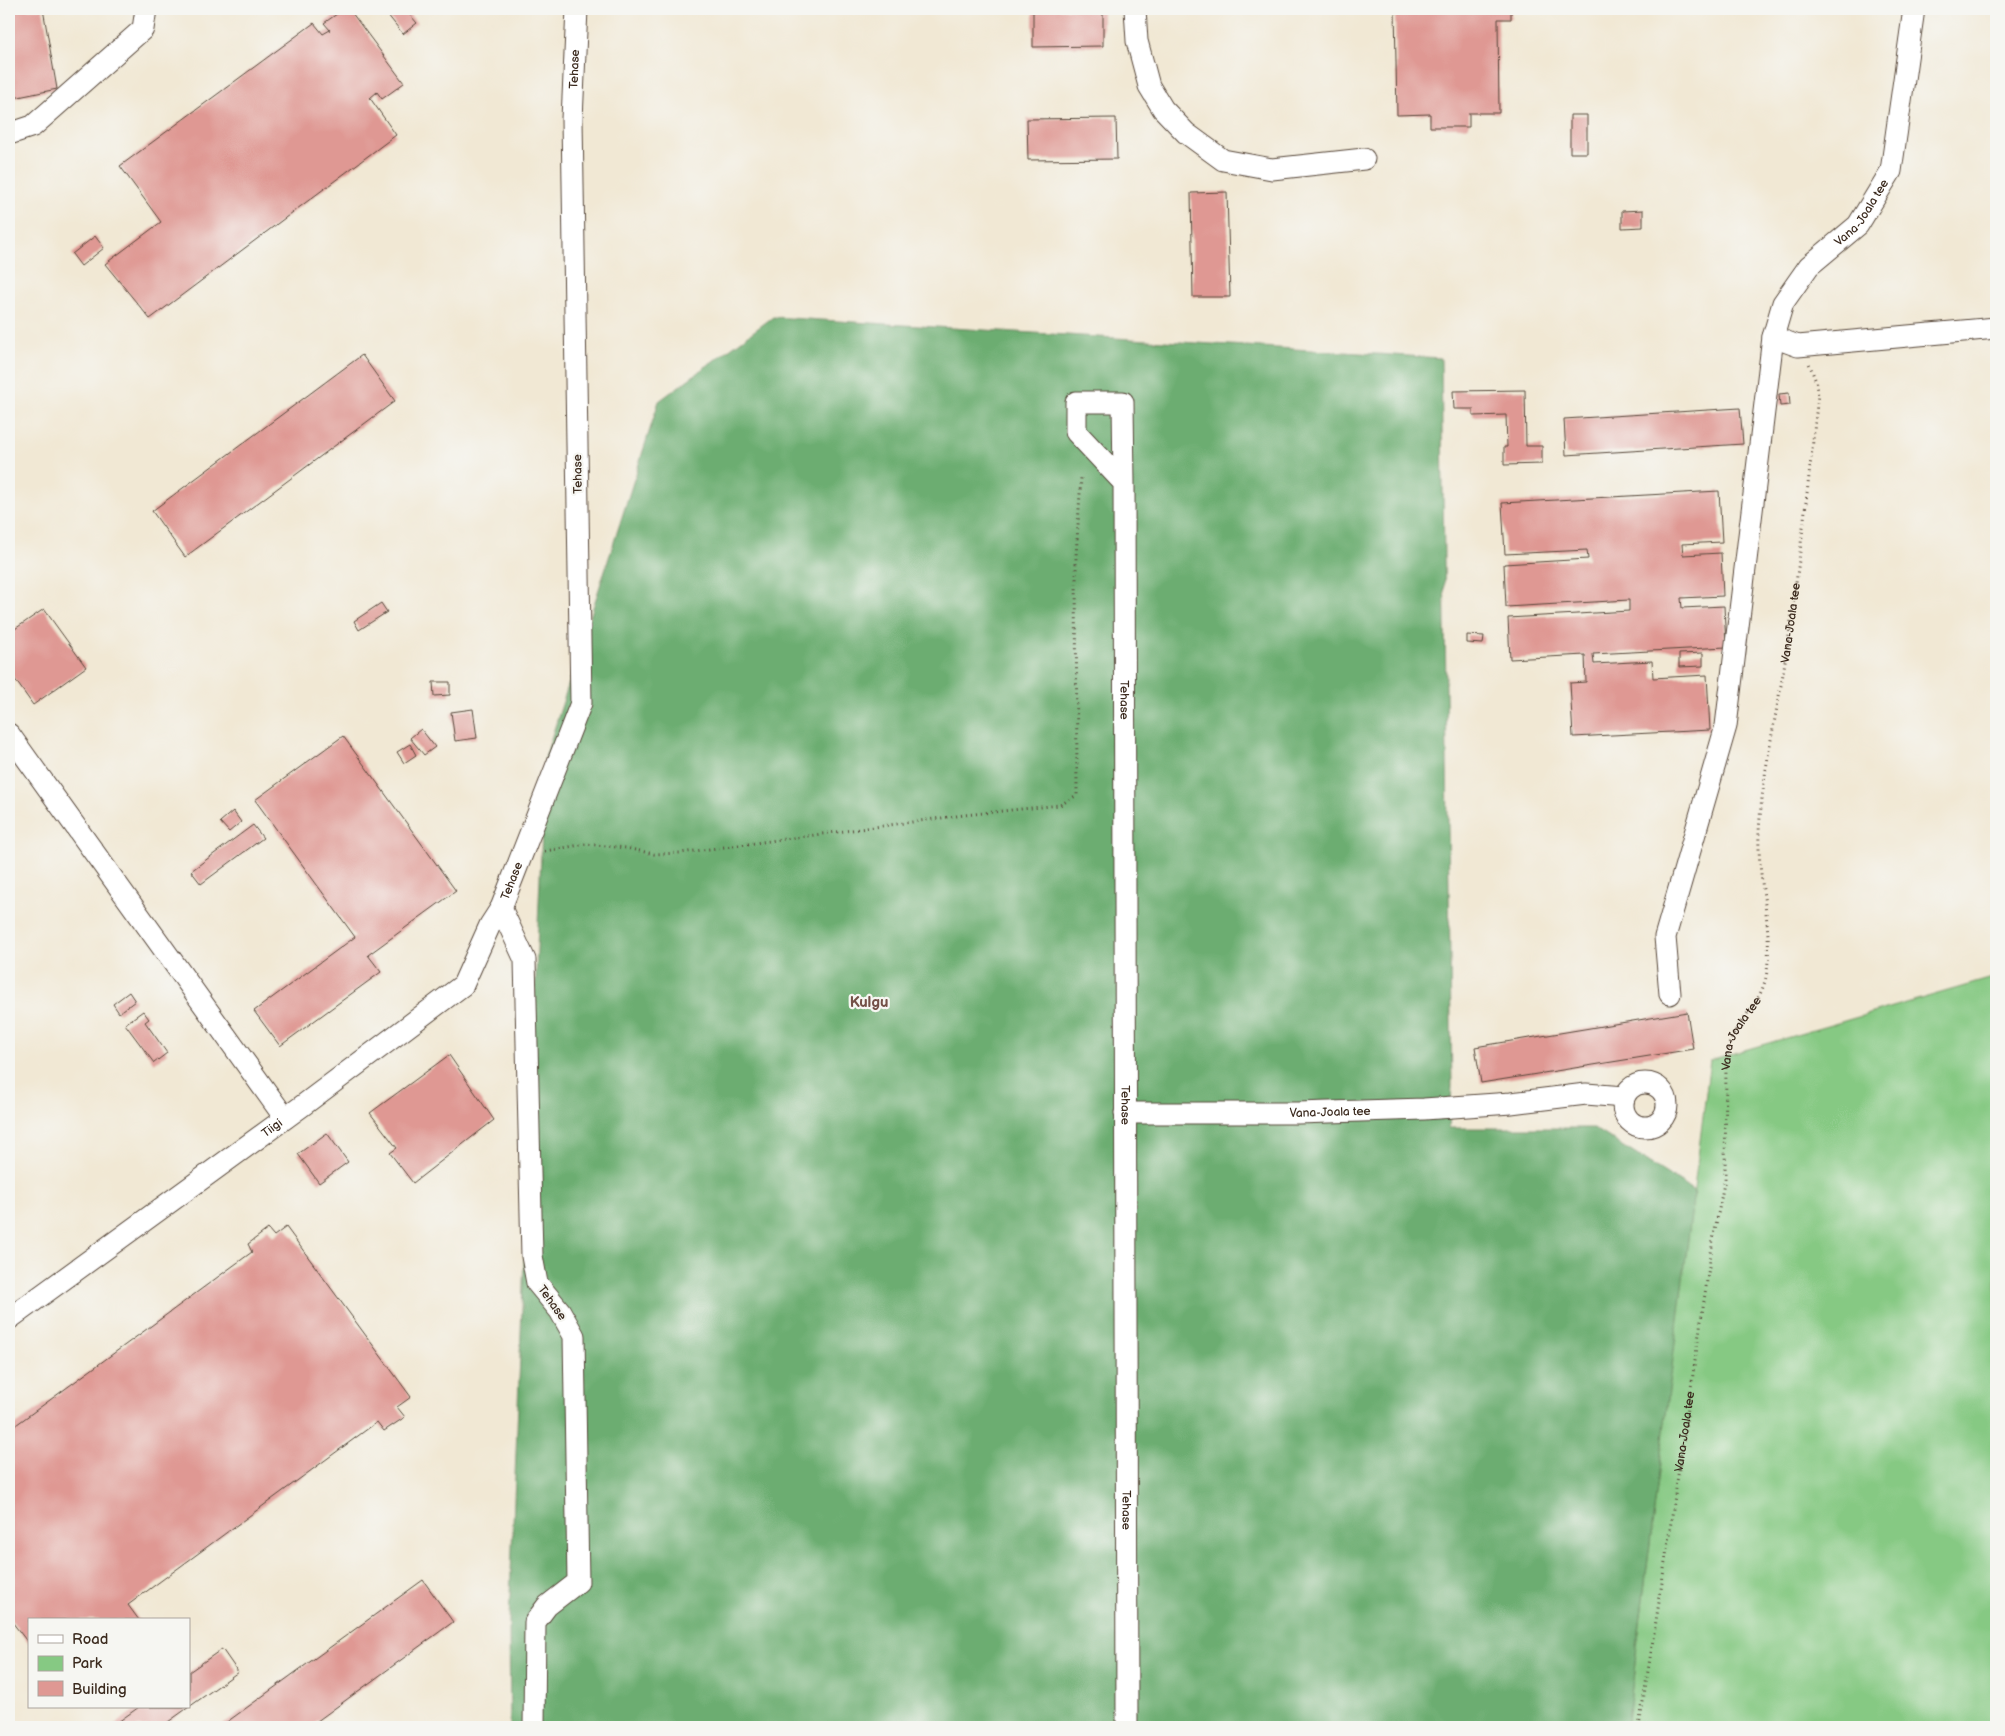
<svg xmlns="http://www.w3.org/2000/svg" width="2005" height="1736" viewBox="0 0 2005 1736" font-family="'Balsamiq Sans',sans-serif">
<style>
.green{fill:#86c983;stroke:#607a50}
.forest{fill:#6cad71;stroke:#546c48}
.building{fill:#df9893}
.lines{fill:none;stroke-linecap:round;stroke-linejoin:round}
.minor-casing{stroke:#564639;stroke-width:23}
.path{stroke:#564639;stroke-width:3;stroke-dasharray:1 4;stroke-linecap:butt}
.minor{stroke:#fff;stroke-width:21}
.labels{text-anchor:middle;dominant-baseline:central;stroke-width:4.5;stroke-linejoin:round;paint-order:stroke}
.street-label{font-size:12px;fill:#3b2a1e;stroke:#f6f6f2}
.quarter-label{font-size:15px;font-weight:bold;fill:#745047;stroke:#f6f6f2}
</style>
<rect width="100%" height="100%" fill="#f6f6f2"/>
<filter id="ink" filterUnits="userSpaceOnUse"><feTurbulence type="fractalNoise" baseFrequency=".02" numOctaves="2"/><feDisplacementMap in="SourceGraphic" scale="10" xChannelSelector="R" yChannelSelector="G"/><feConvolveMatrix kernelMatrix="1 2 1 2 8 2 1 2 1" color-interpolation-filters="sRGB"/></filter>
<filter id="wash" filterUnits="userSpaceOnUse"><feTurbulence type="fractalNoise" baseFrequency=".0096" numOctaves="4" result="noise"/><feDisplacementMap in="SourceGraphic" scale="20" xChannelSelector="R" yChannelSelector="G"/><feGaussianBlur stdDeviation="1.12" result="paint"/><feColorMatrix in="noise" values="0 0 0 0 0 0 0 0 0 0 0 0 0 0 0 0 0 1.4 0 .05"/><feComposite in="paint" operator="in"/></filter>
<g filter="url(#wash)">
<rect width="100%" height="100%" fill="#f1e8d4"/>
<path class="green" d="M1996 977V1727H1627L1710 1060Z"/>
<path class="forest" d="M773 317 1441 358 1452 1087 1449 1128H1594L1694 1191 1627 1727H510L509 1620 545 758 659 401Z"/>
<g id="blocks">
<path class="building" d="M9 9H43L57 89 9 99Z
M344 9H349L404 83 382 99 377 92 370 98 396 135 150 319 105 264 161 222 120 166 314 23 323 34 330 30 324 23Z
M393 9H405L417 23 403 34 387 14Z
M1033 9H1103V46L1033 47Z
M1395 9H1511V19H1498L1499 113H1469V127H1430V114L1397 115Z
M1570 115H1587V153H1570Z
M1116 118 1117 159 1028 160 1027 119Z
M1227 192 1230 297H1193L1191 193Z
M1643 210V227L1622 228V211Z
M95 236 104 248 81 266 72 254Z
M362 355 395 401 185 557 152 511Z
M1525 390 1526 446H1542V464L1504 465V447H1507L1506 415 1473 416V409H1454L1453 391Z
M1789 393 1790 405 1780 406 1779 394Z
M1740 408 1743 444 1566 455 1564 419Z
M1719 491 1722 542 1682 544 1683 555 1721 553 1723 596 1681 598 1682 608 1724 606 1726 647 1593 654 1594 664 1652 661 1653 678 1707 675 1710 730 1573 737 1570 683 1586 682 1585 655 1510 659 1508 618 1629 611V600L1506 607 1504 564 1588 559 1587 550 1505 554 1502 503Z
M381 603 387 612 359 630 354 621Z
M44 609 86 667 33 705 9 671V633Z
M1467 635 1484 636 1483 644 1467 643Z
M1703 653V666L1679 667V654Z
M433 682H450V695L434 696Z
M473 709 477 738 455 741 451 712Z
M421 729 435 747 424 755 410 738Z
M343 736 456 891 368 955 381 972 280 1046 254 1011 355 937 255 800Z
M410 744 416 755 404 763 397 752Z
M233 811 241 822 229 832 220 822Z
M253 825 263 838 201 884 191 871Z
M129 992 135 1001 119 1013 113 1004Z
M143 1011 149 1019 145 1022 167 1053 154 1063 125 1024Z
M1687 1012 1693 1049 1481 1083 1475 1047Z
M449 1055 494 1120 413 1183 390 1153 397 1148 370 1113Z
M327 1133 348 1162 319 1183 298 1154Z
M286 1227 411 1397 397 1407 405 1417 384 1431 377 1422 128 1605 139 1620H29V1644L9 1618V1430L252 1252 248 1244 268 1229 274 1236Z
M423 1580 453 1622 309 1727H220Z
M222 1649 238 1672 161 1727H111L139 1707H189V1672Z"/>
</g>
</g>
<g filter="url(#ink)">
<use href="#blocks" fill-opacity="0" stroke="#564639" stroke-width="1"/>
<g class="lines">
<defs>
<g id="minor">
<path d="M1135 9 1137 41 1149 86 1163 109 1186 133 1223 160 1272 169 1364 159"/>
<path d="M9 134 33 126 143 29 146 9"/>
<path d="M1773 337 1798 346 1996 328"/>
<path id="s2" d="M1124 483 1076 432V402H1123L1124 483 1127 1727"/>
<path d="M9 734 285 1118"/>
<path id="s3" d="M1670 994 1665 937 1726 726 1773 337 1783 303 1809 266 1858 225 1891 171 1914 9"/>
<circle cx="1645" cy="1105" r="22"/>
<path id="s4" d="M1125 1113H1298L1424 1109 1511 1103 1586 1094 1624 1097"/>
<path id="s5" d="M9 1319 302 1106 463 985 490 925 501 908"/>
<path id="s6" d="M534 1727 535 1622 547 1606 578 1582 574 1336 560 1311 537 1283 532 1256 525 960 501 908 581 703 572 119 577 9"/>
</g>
</defs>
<use href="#minor" class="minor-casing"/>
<g class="path">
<path d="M545 851 586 844 626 848 654 854 680 853 964 815 1060 805 1077 795 1076 556 1081 478"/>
<path id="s1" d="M1639 1727 1660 1596 1713 1240 1725 1178 1726 1066C1727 1057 1728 1045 1732 1037 1745 1012 1763 1001 1767 971 1773 924 1757 878 1759 832 1762 777 1775 722 1784 668 1798 577 1808 486 1818 395L1815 379 1809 363"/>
</g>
<use href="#minor" class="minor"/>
</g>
</g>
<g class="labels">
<g class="street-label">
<text stroke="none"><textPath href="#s6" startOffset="1710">Tehase</textPath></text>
<text stroke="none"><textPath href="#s3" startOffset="825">Vana-Joala tee</textPath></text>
<text transform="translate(578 474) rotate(-91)">Tehase</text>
<text stroke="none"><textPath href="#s1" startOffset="1124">Vana-Joala tee</textPath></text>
<text stroke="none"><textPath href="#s2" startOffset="445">Tehase</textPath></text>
<text stroke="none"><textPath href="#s6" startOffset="885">Tehase</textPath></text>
<text stroke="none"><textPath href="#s1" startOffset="704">Vana-Joala tee</textPath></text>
<text stroke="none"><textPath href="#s2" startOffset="850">Tehase</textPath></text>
<text stroke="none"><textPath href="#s4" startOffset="205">Vana-Joala tee</textPath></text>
<text stroke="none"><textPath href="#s5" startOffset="325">Tiigi</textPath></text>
<text transform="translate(552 1303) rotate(54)">Tehase</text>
<text stroke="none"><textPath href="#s1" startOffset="299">Vana-Joala tee</textPath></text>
<text stroke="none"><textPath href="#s2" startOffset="1255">Tehase</textPath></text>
</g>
<g class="quarter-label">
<text x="869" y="1002">Kulgu</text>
</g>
</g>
<rect width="2005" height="1736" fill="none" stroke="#f6f6f2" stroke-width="30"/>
<rect x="28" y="1618" width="162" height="90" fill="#f6f6f2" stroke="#aba49d"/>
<rect x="38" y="1635" width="25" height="8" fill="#ffffff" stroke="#aba49d"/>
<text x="72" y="1644" font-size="15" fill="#3b2a1e">Road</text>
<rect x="38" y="1656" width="25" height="15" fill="#86c983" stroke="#aba49d"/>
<text x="72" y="1668" font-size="15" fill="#3b2a1e">Park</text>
<rect x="38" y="1681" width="25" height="15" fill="#df9893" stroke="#aba49d"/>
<text x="72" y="1694" font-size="15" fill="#3b2a1e">Building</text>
</svg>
